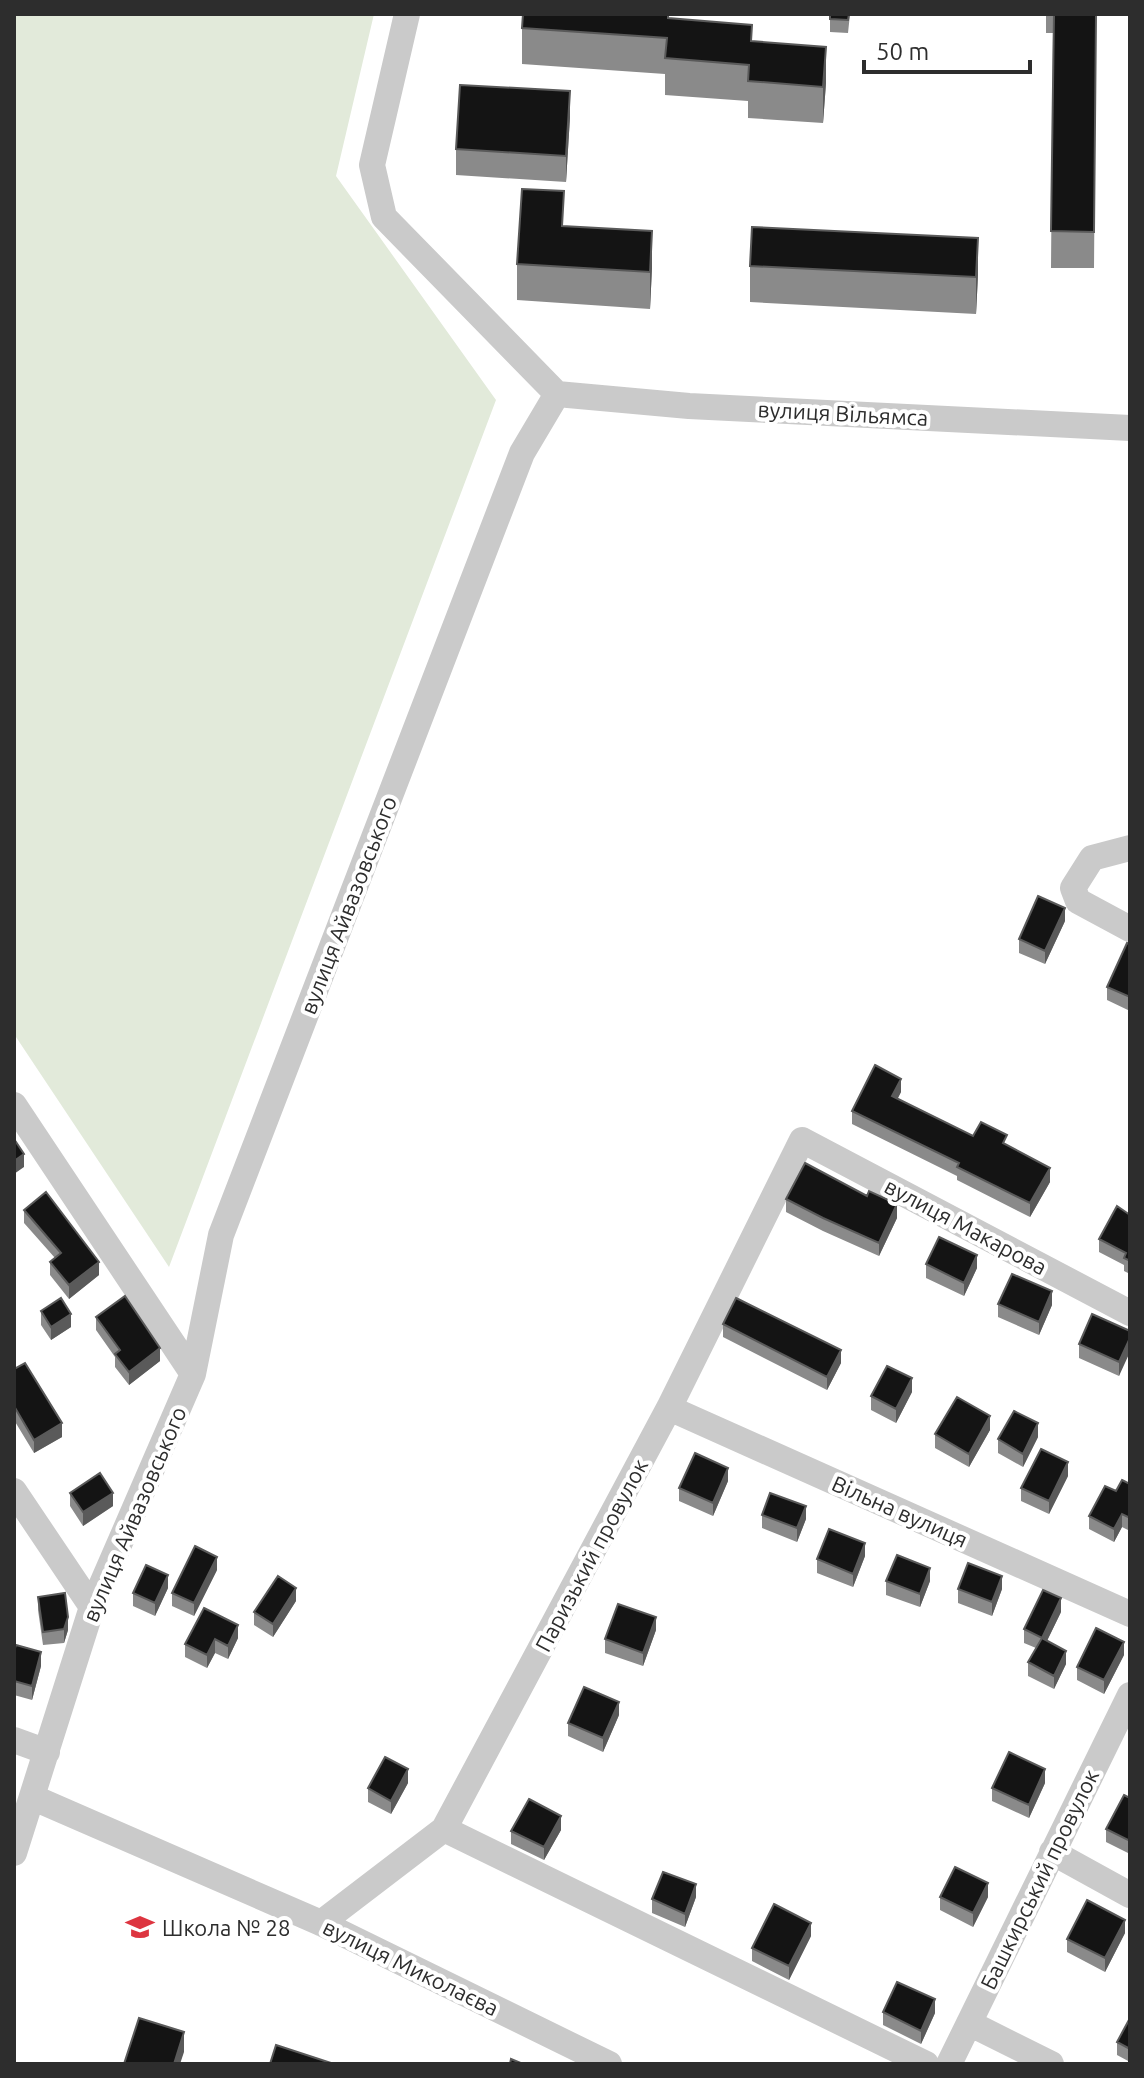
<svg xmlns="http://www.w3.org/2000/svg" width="1144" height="2078" viewBox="0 0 1144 2078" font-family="Ubuntu,sans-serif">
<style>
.green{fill:#e2eada}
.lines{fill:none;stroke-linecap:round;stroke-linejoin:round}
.minor{stroke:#cacaca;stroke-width:26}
.wall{fill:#8a8a8a}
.shaded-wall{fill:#5a5a5a}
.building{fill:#141414;stroke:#5a5a5a;stroke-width:2}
.labels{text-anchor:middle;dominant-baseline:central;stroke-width:8;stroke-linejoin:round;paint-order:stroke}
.street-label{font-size:22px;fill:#2d2d2d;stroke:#fff}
.poi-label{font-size:22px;fill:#2d2d2d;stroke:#fff;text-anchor:start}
</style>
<rect width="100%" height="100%" fill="#fff"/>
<path class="green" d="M14 14H374L336 176 496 400 169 1267 14 1034Z"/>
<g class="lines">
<path class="minor" d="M407 14 372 165 384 217 557 394
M557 394 689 406 1130 428
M1130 848 1092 858 1073 888 1078 901 1130 929
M14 1105 193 1374
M669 1408 1130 1614
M14 1491 92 1607
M14 1740 47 1752
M34 1798 321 1923 609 2064
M444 1829 926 2064
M1052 1852 1130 1895
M14 1853 92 1607 193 1374 221 1235 522 453 557 394
M321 1923 444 1829 669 1408 802 1140 1130 1313
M969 2023 1051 2064
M949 2064 1130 1695"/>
</g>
<path class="wall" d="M669 14V18L752 41 826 83 823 123 748 118V101L665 95V74L522 64V28Z
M830 14H850L848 33 830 32Z
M1046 14H1096L1094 268H1051L1053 33H1046Z
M570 117 566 182 456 175V149Z
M517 264 652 268 650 309 517 300Z
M750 266 978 275 976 314 750 302Z
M1065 921 1045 964 1019 953V939Z
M1130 944V1011L1107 1000V987Z
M901 1092 897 1099 973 1136 1007 1145 1050 1182 1030 1217 957 1180V1176L852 1124V1111Z
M786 1199 897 1218 879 1256 823 1231 786 1212Z
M24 1210 99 1275 69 1299 50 1275V1262L55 1258 24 1223Z
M1130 1215V1274L1124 1271V1265L1099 1252V1239Z
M926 1264 977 1268 964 1296 926 1278Z
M998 1304 1052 1305 1039 1335 998 1317Z
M41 1311 71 1327 51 1340 41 1325Z
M96 1317 160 1361 129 1385 115 1367V1357L96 1330Z
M723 1324 841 1363 827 1390 723 1337Z
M1130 1331 1119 1376 1079 1358V1344Z
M14 1369 62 1437 34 1453 14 1420Z
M912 1392 896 1423 871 1410V1396Z
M990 1430 969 1467 935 1448V1434Z
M1038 1437 1023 1467 998 1453V1439Z
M1068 1476 1049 1514 1021 1501V1488Z
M728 1481 713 1516 679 1501V1488Z
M1130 1484V1531L1122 1527 1114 1542 1089 1529V1516L1116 1491Z
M70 1493 113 1506 83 1526 70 1506Z
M762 1515 806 1519 797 1542 762 1528Z
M865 1556 853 1587 817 1573V1559Z
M217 1570 194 1616 172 1606V1593Z
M886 1581H930L920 1607 886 1595Z
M168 1588 155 1616 133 1606V1593Z
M958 1589H1002L992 1616 958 1603Z
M38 1597 68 1630 64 1643 43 1645 38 1610Z
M296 1601 273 1637 254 1625V1612Z
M204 1608 238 1638 228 1659 215 1653 207 1668 185 1657V1644Z
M1061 1612 1047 1641 1066 1664 1054 1689 1028 1676V1662L1036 1648 1024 1643V1629Z
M656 1630 643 1666 605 1653V1639Z
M14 1651 41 1666 32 1700 14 1695Z
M1124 1655 1104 1694 1077 1680V1667Z
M619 1715 603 1752 568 1736V1723Z
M408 1783 391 1814 368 1802V1788Z
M1045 1783 1029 1818 992 1801V1788Z
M1130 1798V1854L1106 1842V1829Z
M561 1830 544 1860 511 1844V1831Z
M696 1897 685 1927 652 1913V1899Z
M940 1897H988L973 1927 940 1910Z
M1125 1933 1105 1972 1067 1952V1939Z
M811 1936 789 1980 752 1961V1948Z
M883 2012 935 2013 921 2044 883 2025Z
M1130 2018V2062L1117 2055V2042Z"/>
<path class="shaded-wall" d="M826 47V83L823 123V87Z
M570 91V117L566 182V156Z
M652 231V268L650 309V272Z
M978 238V275L976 314V277Z
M1065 908V921L1045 964V951Z
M901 1079V1092L892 1110V1096Z
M24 1154V1167L14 1174V1161Z
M1050 1168V1182L1030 1217V1203Z
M897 1204V1218L879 1256V1243Z
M977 1255V1268L964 1296V1283Z
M99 1262V1275L69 1299V1285Z
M1052 1291V1305L1039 1335V1322Z
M71 1314V1327L51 1340V1327Z
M1130 1338V1352L1119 1376V1362Z
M160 1348V1361L129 1385V1372Z
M841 1350V1363L827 1390V1377Z
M912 1378V1392L896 1423V1409Z
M990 1416V1430L969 1467V1454Z
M62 1423V1437L34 1453V1440Z
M1038 1423V1437L1023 1467V1454Z
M1068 1462V1476L1049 1514V1501Z
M728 1468V1481L713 1516V1503Z
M113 1493V1506L83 1526V1512Z
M806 1506V1519L797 1542V1528Z
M1122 1514V1527L1114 1542V1529Z
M865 1543V1556L853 1587V1574Z
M217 1557V1570L194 1616V1603Z
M930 1568V1581L920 1607V1594Z
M168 1575V1588L155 1616V1603Z
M1002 1576V1589L992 1616V1602Z
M296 1588V1601L273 1637V1624Z
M1061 1598V1612L1042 1651V1638Z
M68 1617V1630L64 1643V1629Z
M656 1617V1630L643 1666V1653Z
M238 1625V1638L228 1659V1646Z
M215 1639V1653L207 1668V1655Z
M1124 1642V1655L1104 1694V1680Z
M1066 1651V1664L1054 1689V1676Z
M41 1652V1666L32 1700V1686Z
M619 1702V1715L603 1752V1738Z
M408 1769V1783L391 1814V1801Z
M1045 1769V1783L1029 1818V1805Z
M561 1816V1830L544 1860V1847Z
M988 1883V1897L973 1927V1913Z
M696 1884V1897L685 1927V1914Z
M1125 1920V1933L1105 1972V1958Z
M811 1923V1936L789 1980V1966Z
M935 1999V2013L921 2044V2031Z
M184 2032V2052L180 2064H174Z"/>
<path class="building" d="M523 14H668V18L752 25 751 41 826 47 823 87 748 81 749 65 665 58 667 38 522 28Z
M830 14H849L848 20 830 19Z
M1054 14H1096L1094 232 1051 231Z
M460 85 570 91 566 156 456 149Z
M522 189 564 191 562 226 652 231 650 272 517 264Z
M752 227 978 238 976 277 750 266Z
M1038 896 1065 908 1045 951 1019 939Z
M1127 943 1130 944V997L1107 987Z
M875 1065 901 1079 892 1096 973 1136 981 1122 1007 1135 1003 1143 1050 1168 1030 1203 957 1167 959 1163 852 1111Z
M14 1139 24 1154 14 1161Z
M805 1163 867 1196 869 1191 897 1204 879 1243 823 1218 786 1199Z
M46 1192 99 1262 69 1285 50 1262 61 1253 24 1210Z
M1117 1206 1130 1215V1261L1124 1258 1126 1253 1099 1239Z
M939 1237 977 1255 964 1283 926 1264Z
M1012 1274 1052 1291 1039 1322 998 1304Z
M125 1296 160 1348 129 1372 115 1354 120 1350 96 1317Z
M61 1298 71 1314 51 1327 41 1311Z
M736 1298 841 1350 827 1377 723 1324Z
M1092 1314 1130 1331V1338L1119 1362 1079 1344Z
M25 1363 62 1423 34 1440 14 1406V1369Z
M887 1366 912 1378 896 1409 871 1396Z
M957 1397 990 1416 969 1454 935 1434Z
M1014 1411 1038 1423 1023 1454 998 1439Z
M1041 1449 1068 1462 1049 1501 1021 1488Z
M695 1453 728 1468 713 1503 679 1488Z
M100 1473 113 1493 83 1512 70 1493Z
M1122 1480 1130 1484V1518L1122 1514 1114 1529 1089 1516 1105 1486 1116 1491Z
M770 1493 806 1506 797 1528 762 1515Z
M829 1529 865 1543 853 1574 817 1559Z
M195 1546 217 1557 194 1603 172 1593Z
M897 1555 930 1568 920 1594 886 1581Z
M968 1563 1002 1576 992 1602 958 1589Z
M146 1565 168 1575 155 1603 133 1593Z
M278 1576 296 1588 273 1624 254 1612Z
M1043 1590 1061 1598 1042 1638 1024 1629Z
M65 1593 68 1617 64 1629 43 1632 38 1597Z
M618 1604 656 1617 643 1653 605 1639Z
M204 1608 238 1625 228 1646 215 1639 207 1655 185 1644Z
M1096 1628 1124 1642 1104 1680 1077 1667Z
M1042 1638 1066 1651 1054 1676 1028 1662Z
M16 1645 41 1652 32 1686 14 1681V1651Z
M584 1687 619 1702 603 1738 568 1723Z
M1009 1752 1045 1769 1029 1805 992 1788Z
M385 1757 408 1769 391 1801 368 1788Z
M1124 1795 1130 1798V1841L1106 1829Z
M529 1799 561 1816 544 1847 511 1831Z
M955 1867 988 1883 973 1913 940 1897Z
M663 1872 696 1884 685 1914 652 1899Z
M1087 1900 1125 1920 1105 1958 1067 1939Z
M774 1904 811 1923 789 1966 752 1948Z
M897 1982 935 1999 921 2031 883 2012Z
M139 2018 184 2032 174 2064H124Z
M1130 2018V2049L1117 2042Z
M276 2045 334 2064H270Z
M511 2059 523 2064H510Z"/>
<defs>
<symbol id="school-bare" viewBox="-9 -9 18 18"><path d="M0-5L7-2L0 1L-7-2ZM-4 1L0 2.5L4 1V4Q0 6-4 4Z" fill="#dd3540" stroke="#fff" stroke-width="2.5" paint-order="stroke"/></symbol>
</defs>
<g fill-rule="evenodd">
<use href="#school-bare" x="120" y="1907" width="40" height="40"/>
</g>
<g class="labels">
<g class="street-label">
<text transform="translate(843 413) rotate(3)">вулиця Вільямса</text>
<text transform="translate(348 905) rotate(-69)">вулиця Айвазовського</text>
<text transform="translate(966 1226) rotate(28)">вулиця Макарова</text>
<text transform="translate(900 1511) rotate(24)">Вільна вулиця</text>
<text transform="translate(134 1514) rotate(-67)">вулиця Айвазовського</text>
<text transform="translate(591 1555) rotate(-62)">Паризький провулок</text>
<text transform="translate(1039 1879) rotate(-64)">Башкирський провулок</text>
<text transform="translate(411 1967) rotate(26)">вулиця Миколаєва</text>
</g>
<g class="poi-label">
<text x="162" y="1927">Школа № 28</text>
</g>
</g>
<rect width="1144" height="2078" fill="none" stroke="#2d2d2d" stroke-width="32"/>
<path d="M864 60v12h166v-12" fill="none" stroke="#2d2d2d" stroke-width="4"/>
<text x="876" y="60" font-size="24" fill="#2d2d2d" stroke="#ffffff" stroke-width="6" paint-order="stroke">50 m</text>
</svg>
